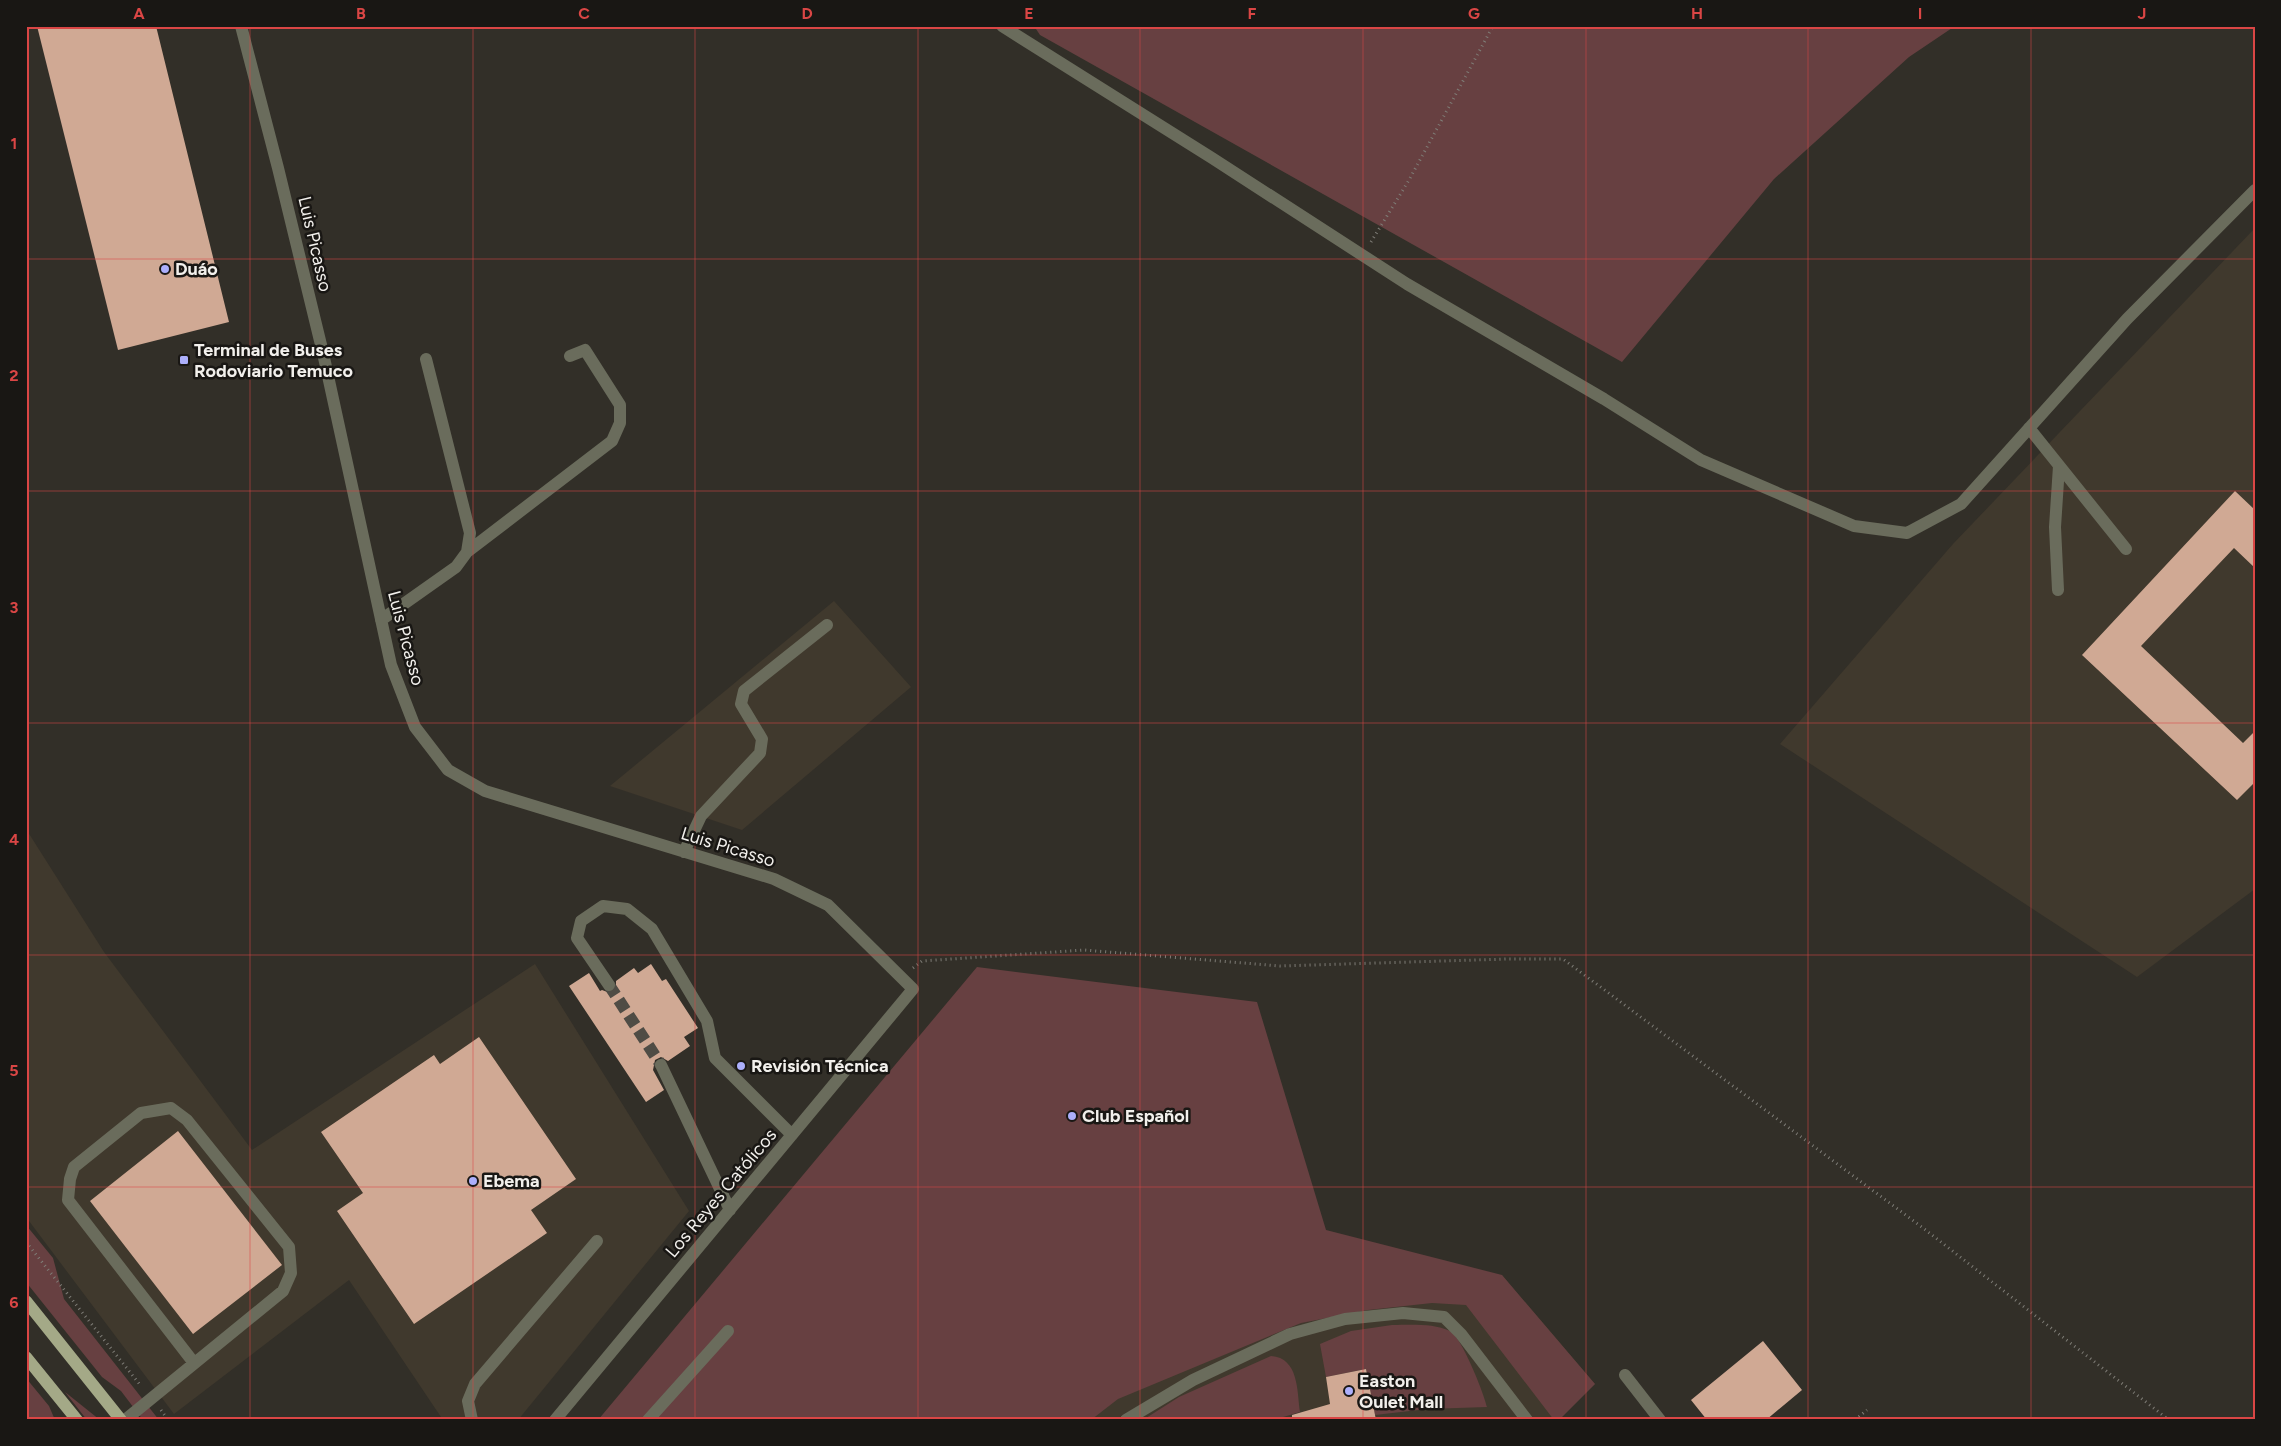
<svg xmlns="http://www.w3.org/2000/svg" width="2281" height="1446" viewBox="0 0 2281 1446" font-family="Figtree,sans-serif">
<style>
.built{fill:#40392d}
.green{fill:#674041}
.building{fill:#d0a994}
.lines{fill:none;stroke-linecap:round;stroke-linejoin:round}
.minor-tunnel{stroke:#4f4c45;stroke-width:12;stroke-dasharray:12 6;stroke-linecap:butt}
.path{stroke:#7f7d77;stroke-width:3;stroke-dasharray:1 4;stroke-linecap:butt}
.minor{stroke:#6a6c5c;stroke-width:12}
.major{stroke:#a4a987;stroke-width:12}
.grid{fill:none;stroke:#da4645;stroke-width:1;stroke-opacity:0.55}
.poi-dot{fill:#acaffb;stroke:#191714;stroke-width:2}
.labels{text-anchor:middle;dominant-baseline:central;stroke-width:5;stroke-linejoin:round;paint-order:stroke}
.street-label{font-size:18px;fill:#f2f0ec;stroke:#191714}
.poi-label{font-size:18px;font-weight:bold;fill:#f2f0ec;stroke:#191714;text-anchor:start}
.neatline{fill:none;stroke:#da4645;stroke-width:2}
.grid-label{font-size:16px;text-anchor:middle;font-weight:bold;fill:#da4645}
</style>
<rect width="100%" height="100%" fill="#322f28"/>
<path class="built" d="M2255 228V889L2137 977 1780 744 1953 544Z
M834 601 911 687 742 830 610 786Z
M26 829 104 952 252 1150 535 964 689 1211 518 1420H443L349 1280 174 1414 26 1217Z
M1502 1275 1595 1384 1561 1418 1562 1420H1091L1248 1294Z"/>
<path class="green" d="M1034 26H1955L1909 57 1774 179 1622 362 1040 35Z
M977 967 1257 1002 1326 1230 1502 1275 1595 1384 1561 1418 1554 1420 1466 1305 1432 1303 1368 1310 1301 1323 1118 1399 1091 1420H598Z
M26 1225 53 1258 64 1299 159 1420H143L121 1391 102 1377 26 1282Z
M1392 1325C1410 1325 1433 1323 1450 1331 1461 1336 1484 1393 1487 1407L1427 1409 1375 1415 1366 1369 1326 1377 1320 1344 1351 1331Z
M1271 1356C1299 1358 1297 1391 1300 1412L1273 1420H1143L1179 1397Z
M26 1378 49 1406 55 1420H26Z
M65 1392 100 1420H87Z"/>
<path class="building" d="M37 26H156L229 322 118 350Z
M2235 491 2255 510V568L2234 548 2141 646 2243 743 2255 731V782L2237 800 2082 655Z
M651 964 662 981 666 979 698 1028 684 1037 690 1046 668 1061 661 1057 655 1060 653 1070 664 1090 646 1102 569 986 589 973 600 991 602 990 610 993 616 988V981L634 968 638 973Z
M479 1037 576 1179 531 1210 547 1233 414 1324 337 1211 363 1193 321 1132 434 1055 440 1064Z
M178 1131 282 1265 193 1334 90 1201Z
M1763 1341 1802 1390 1766 1420H1707L1691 1400Z
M1366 1369 1376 1420H1292V1415L1330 1404 1326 1377Z"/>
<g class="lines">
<path class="minor-tunnel" d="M609 985 661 1065"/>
<path class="path" d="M1371 242 1409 180 1493 26
M913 968 922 961 1084 950 1280 966 1508 959H1563L1923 1228 2169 1420
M26 1242 141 1386
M161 1410 168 1420
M1855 1420 1867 1410"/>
<path class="minor" d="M241 26 278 168 323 353 391 665 415 727 448 770 485 791 774 879 828 905 913 989 555 1420
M1002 26 1212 158 1407 284 1604 399 1701 460 1854 526 1907 533 1961 504 2127 319 2255 190
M2029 428 2126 549
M467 552 612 441 620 423V405L585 350 570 356
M2058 590 2055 527 2059 466
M381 620 456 567 467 552 470 533 426 359
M684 852 701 816 760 753 762 739 741 704 744 691 827 625
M609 985 577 938 581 921 603 906 627 909 652 929 707 1021 715 1058 792 1135
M661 1065 730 1210
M1625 1375 1660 1420
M125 1420 283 1291 291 1273 289 1247 187 1120 171 1108 141 1113 74 1167 70 1179 68 1200 194 1363
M472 1420 468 1401 475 1384 597 1241
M648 1420 728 1331
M1126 1420 1193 1380 1290 1334 1345 1319 1403 1313 1444 1317 1461 1334 1527 1420"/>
<path class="major" d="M26 1301 121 1420
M26 1357 77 1420"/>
</g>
<path class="grid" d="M250 26V1420M473 26V1420M695 26V1420M918 26V1420M1140 26V1420M1363 26V1420M1586 26V1420M1808 26V1420M2031 26V1420M26 259H2255M26 491H2255M26 723H2255M26 955H2255M26 1187H2255"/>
<g class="poi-dot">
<circle cx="165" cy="269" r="5"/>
<rect x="179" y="355" width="10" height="10" rx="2.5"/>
<circle cx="741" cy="1066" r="5"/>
<circle cx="1072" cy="1116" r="5"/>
<circle cx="473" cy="1181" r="5"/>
<circle cx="1349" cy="1391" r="5"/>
</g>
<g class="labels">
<g class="street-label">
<text transform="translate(315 244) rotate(77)">Luis Picasso</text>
<text transform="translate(406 638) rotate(75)">Luis Picasso</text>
<text transform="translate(728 847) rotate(17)">Luis Picasso</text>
<text transform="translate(721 1193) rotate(-50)">Los Reyes Católicos</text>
</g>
<g class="poi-label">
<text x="175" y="269">Duáo</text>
<text x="194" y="350">Terminal de Buses<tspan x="194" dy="21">Rodoviario Temuco</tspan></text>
<text x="751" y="1066">Revisión Técnica</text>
<text x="1082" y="1116">Club Español</text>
<text x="483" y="1181">Ebema</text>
<text x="1359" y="1381">Easton<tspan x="1359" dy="21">Oulet Mall</tspan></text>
</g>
</g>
<rect width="2281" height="1446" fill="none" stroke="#191714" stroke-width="55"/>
<rect x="28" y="28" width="2226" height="1390" class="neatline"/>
<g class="grid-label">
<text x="139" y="19">A</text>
<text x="361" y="19">B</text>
<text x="584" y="19">C</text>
<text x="807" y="19">D</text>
<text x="1029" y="19">E</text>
<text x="1252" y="19">F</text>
<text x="1474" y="19">G</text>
<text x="1697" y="19">H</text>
<text x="1920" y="19">I</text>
<text x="2142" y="19">J</text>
<text x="14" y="149">1</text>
<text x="14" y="381">2</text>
<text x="14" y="613">3</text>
<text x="14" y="845">4</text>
<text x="14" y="1076">5</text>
<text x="14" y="1308">6</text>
</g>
</svg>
